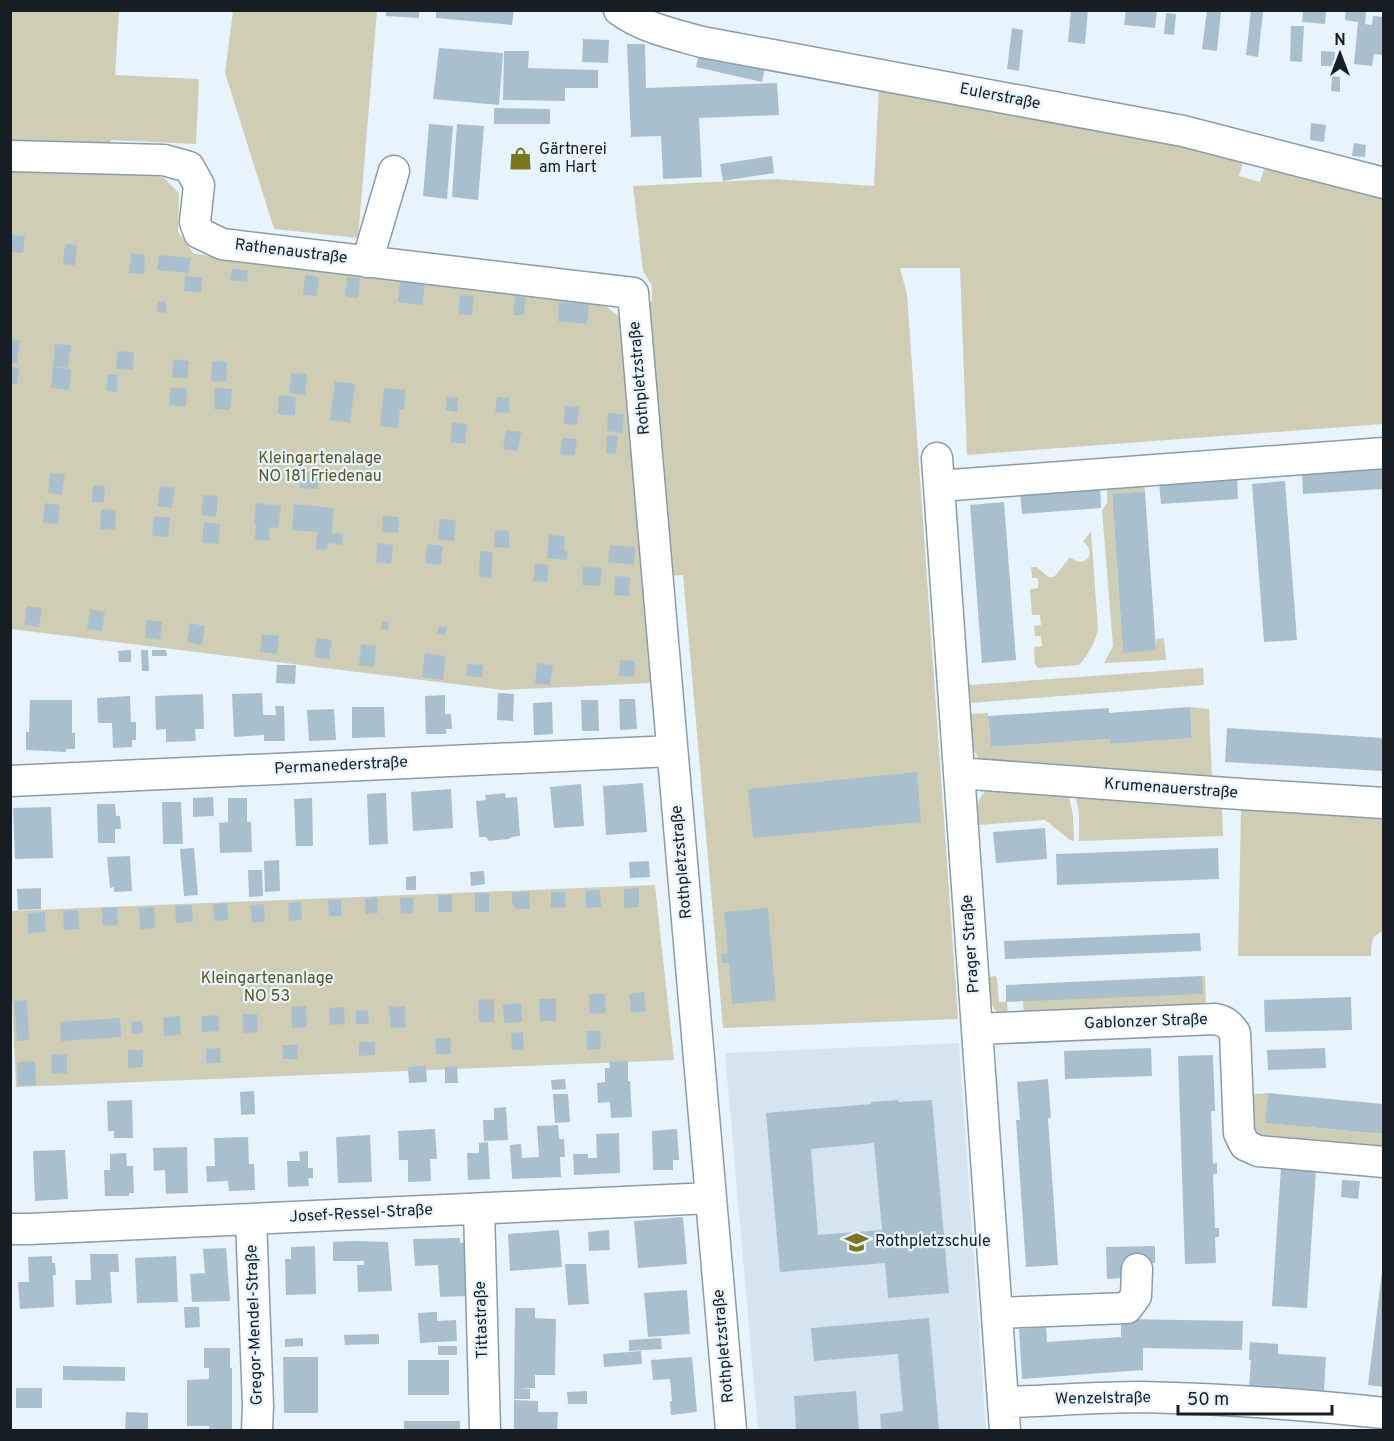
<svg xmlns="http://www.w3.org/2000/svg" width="1394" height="1441" viewBox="0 0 1394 1441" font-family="Overpass,sans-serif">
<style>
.built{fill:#d4e5f1}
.green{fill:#cfceb5}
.building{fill:#aabfce;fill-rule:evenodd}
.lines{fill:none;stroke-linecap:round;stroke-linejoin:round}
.minor-casing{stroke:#889cab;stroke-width:33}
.minor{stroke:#fff;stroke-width:30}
.labels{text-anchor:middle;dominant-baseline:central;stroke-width:4.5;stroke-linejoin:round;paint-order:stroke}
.street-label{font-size:16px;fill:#161e24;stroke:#e7f4fe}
.poi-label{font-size:16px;fill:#161e24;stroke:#e7f4fe;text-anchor:start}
.park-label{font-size:16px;fill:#5a561c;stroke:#e7f4fe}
</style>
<rect width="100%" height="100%" fill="#e7f4fe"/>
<path class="built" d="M959 1043 986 1430H758L725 1053Z"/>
<path class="green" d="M11 11H119L115 75 199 79 196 144 111 140 110 144 11 140Z
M233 11H377L358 238 274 229 225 73Z
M879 87 1192 144 1244 159 1239 176 1260 182 1266 163 1383 193V424L967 455 960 268H900L907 294 958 1019 723 1028 683 575 643 577 651 683 503 690 11 629 10 166 145 171 164 178 179 193 178 232 194 254 355 272 592 304 607 307 623 320 652 301V286L643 271 633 186 775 179 874 186Z
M1144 484 1145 492 1112 495 1123 652 1156 650V639L1164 638 1166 660 1104 663 1113 646 1102 510 1107 503V488Z
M1091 531 1098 629C1095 643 1088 655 1079 665L1038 668 1035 664 1034 647 1042 646 1041 636H1035L1034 626 1041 625 1040 615H1032L1030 589 1038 588V578H1032L1031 567H1037L1048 577H1054L1070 557C1084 570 1099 553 1083 542Z
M1203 668 1204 685 971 703 969 685Z
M1190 707 1209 709 1212 777 981 760C969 751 972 729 971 714L988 713 991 747 1110 739 1111 744 1192 738Z
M987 791 1069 797 1073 815 1074 841 1070 840 1045 820 979 825C978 811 974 799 987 791Z
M1076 797 1222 808 1223 836 1079 841V814Z
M1241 810 1383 818V931C1370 937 1372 943 1371 956H1238Z
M655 885 674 1060 16 1087 11 974 10 911Z
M996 976 997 978 999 1002H1007L1008 1017C987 1013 991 994 989 977Z
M1205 976 1206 1009 1024 1016 1023 1001Z
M1268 1093 1266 1123 1383 1134V1149L1261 1137C1248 1127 1253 1108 1253 1094Z"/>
<path class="building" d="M386 10H419V18L386 16Z
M436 10H514L512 25 436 18Z
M1071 10H1088L1085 44 1068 42Z
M1126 10H1157L1155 28 1124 25Z
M1207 10 1221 12 1217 51 1202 49Z
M1251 10 1263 12 1258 57 1246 55Z
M1303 10H1326L1325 24 1302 22Z
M1346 10H1366L1365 24 1372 25 1373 16 1383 17V55L1374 54 1372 66 1354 64 1358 22 1345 20Z
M1166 13 1176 14 1174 35 1164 34Z
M1291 26H1304L1302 62 1290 61Z
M1012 28 1023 30 1019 71 1007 69Z
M583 39 609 40 608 63 582 62Z
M627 44H645L646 88 777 83 779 115 699 118 702 177 663 179 661 136 631 137Z
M439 48 503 53 499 105 433 99Z
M504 51H529L528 68 598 70V88H565V101L503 100Z
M1321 51 1335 52 1334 66H1321Z
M699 54 765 68 762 82 696 67Z
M1332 76 1340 77V92L1331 91Z
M494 108 550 109V124H494Z
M1311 123 1326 125 1324 142 1310 140Z
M429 124 453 126 447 199 423 196Z
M457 124 484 126 478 200 452 197Z
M1354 143 1366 145 1365 157 1352 156Z
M772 156 774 173 723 181 720 164Z
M10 235 25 236 23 253 10 252Z
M65 244 77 245 75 265 63 264Z
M131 253 145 255 144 274 129 273Z
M159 255 191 258 189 273 157 270Z
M232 269 248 270 247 282 230 280Z
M305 275 319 277 317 296 303 295Z
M185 276 202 278 201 292 184 291Z
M347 277 360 278 358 298 345 296Z
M400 282 425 285 422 305 398 302Z
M460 295 474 296 472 315 458 314Z
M515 296 526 297 524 315H513Z
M158 301 166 302V313L157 312Z
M559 302 589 304 587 324 558 321Z
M10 339 20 340 17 363H10Z
M55 344 71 345 68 368 53 366Z
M118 351 134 352 133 370 116 369Z
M174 359 189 361 187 379 172 377Z
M212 361 227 362 226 382 211 381Z
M10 367 19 368 17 384 10 383Z
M53 367 71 369 69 390 51 388Z
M291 373 307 374 305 395 289 393Z
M108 374 118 375 117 392 106 391Z
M335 381 355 384 350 423 330 420Z
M171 387 187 389 186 407 169 405Z
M215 388 232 389 230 410 214 409Z
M384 388 406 390 404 409H400L398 428 380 426Z
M279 395 296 397 295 416 278 414Z
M447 397 458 398 457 412 445 410Z
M497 397 510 398 509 413 495 412Z
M565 406 579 407 577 425 564 424Z
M608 413 624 414 622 433 607 431Z
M452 423 467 424 465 444 450 442Z
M506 430 521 432 518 451 503 449Z
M607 435 618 436 616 454 606 453Z
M562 438 577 439 575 456 560 454Z
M1383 466V489L1303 494 1302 472Z
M300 472 318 473V489L299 488Z
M50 473 65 474 62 495 48 493Z
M1237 476 1238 499 1161 504 1159 482Z
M1285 481 1297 640 1264 642 1252 484Z
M93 485 105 486 104 502H92Z
M160 486 175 488 172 508 157 506Z
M1100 486 1101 508 1022 514 1020 491Z
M1145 492 1156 650 1123 653 1112 494Z
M203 495 218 496 216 517 201 515Z
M1004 502 1016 660 982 663 970 505Z
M45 503 60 505 58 524 43 523Z
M256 503 281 506 278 528 270 527 269 541 255 539 256 524H254Z
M294 504 334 508 332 533 343 534 342 545 328 543 327 550 316 549 317 532 292 530Z
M101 509 116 510 115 530 100 529Z
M154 516 170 518 168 537 152 536Z
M383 516 399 517 398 533 382 532Z
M440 519 456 520 454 541 438 539Z
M204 522 220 524 218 544 202 543Z
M495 530 509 531V548L494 547Z
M549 535 565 536 564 550 568 552 567 560 547 558Z
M378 543 393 545 391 564 376 562Z
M427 544 443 546 441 565 425 563Z
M610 545 635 547 634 565 608 562Z
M480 551 493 552 491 578 479 577Z
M535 563 549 565 547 582 533 581Z
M583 566 602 568 600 586 582 585Z
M615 576 630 577 629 596 614 595Z
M27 606 42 608 39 627 24 625Z
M90 609 105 612 102 631 87 629Z
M147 620 162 622 160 640 145 638Z
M382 621 389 622 388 630 381 629Z
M190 623 205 626 202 645 187 642Z
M439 626 447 627 446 635 437 633Z
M262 634 279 636 277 654 260 652Z
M317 638 332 640 329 659 314 657Z
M361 644 376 646 374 667 359 666Z
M131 650V662H119L118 651Z
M141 650H148L149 671H142Z
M152 650H166L167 656H152Z
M425 653 446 656 443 680 422 677Z
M620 660 635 661 634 677 619 676Z
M537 663 553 665 550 685 535 684Z
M467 664 483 665 482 678 466 676Z
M277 665H296L295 684 276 683Z
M262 693 263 715H276L275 706H284L285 741H264V735L234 737 232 694Z
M498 693 514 694 513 721 497 720Z
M203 694 204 729H195L196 741 166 742V729L156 730 155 696Z
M445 695V714H451L452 729H446V734H426L425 696Z
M130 696 131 722H136V740H132V747L113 748 112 723H98L97 698Z
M619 699H635L637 729 620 730Z
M30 700H72V733H75V749H66V752L26 750V732H29Z
M581 700H598L599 731H582Z
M552 702 553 734 534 735 533 703Z
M352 707H384L385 737 352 738Z
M1190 707 1192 738 1111 744 1110 739 991 747 988 716 1109 708V713Z
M334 709 336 740 309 741 307 710Z
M1227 728 1383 738V771L1225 762Z
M917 772 921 822 753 838 748 789Z
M643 783 647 832 606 835 603 786Z
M581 784 584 826 554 828 550 787Z
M451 789 453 828 413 831 411 792Z
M386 793 388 844 369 845 367 794Z
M505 793 506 798 517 797 520 836 512 837 509 839 489 841 486 837H479L476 801 486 800 485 795Z
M213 797 214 816 193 817V798Z
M228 798H247V822H251L252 852 220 853 219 823 228 822Z
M312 798 313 846H296L294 799Z
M162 802H181L183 844H163Z
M97 804H115L116 816H120L121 829H115V843H98Z
M51 807 53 858 15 859 13 808Z
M1045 828 1047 859 996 863 993 832Z
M194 848 198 895 184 896 180 849Z
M1218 848 1219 879 1057 885 1056 854Z
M130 856 132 891 114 892V887L110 888 107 857Z
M279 860 280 891 265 892 264 861Z
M649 861 650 877 630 878 629 862Z
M248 870H262L263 896 249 897Z
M484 871 485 884 471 886 470 872Z
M416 876V890H406V877Z
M41 888V909L18 910 17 889Z
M639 888V907L624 908V889Z
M600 890 601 907 586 908V891Z
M512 892H529L530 909H517L512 904Z
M551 892H565L566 907 551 908Z
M475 893H489V912H475Z
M438 895H452V912H438Z
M377 897 378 913 366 914 365 898Z
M400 898H413L414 913 401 914Z
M328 900H341V916H329Z
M301 902 302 920 289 921 288 903Z
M227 903 228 920 214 921 213 904Z
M264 904 265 922 252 923 250 905Z
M192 905 193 922 176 923 175 906Z
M117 907 118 925 103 926 101 908Z
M154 907 155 928 140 929 139 908Z
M768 908 776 1000 732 1004 729 963H722L721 954 728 953 724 912Z
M78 910 79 929 64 930 63 911Z
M45 912 46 932 28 933V913Z
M1200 933 1201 951 1005 959 1004 941Z
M1202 976 1203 994 1006 1002V985Z
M644 992 646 1011 631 1013 629 994Z
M589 994H605L606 1013 590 1014Z
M1351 997 1352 1030 1265 1032 1264 1000Z
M494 999V1022H479L478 1000Z
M539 999H556V1021H540Z
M26 1000 30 1040 17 1041 14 1001Z
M521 1003 522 1022 504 1023 503 1005Z
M306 1006 307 1027 292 1028 291 1007Z
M405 1006 406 1027 391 1028 389 1007Z
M344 1007 345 1024 330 1025 329 1008Z
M368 1010 369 1024H356V1011Z
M242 1014H257L258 1032 243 1033Z
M218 1015 219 1031 202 1032V1016Z
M180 1016 181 1035 164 1036 163 1017Z
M120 1018 121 1037 61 1041 60 1022Z
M142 1021 143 1033 132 1034 131 1022Z
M586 1031H600L601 1049 587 1050Z
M523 1032 524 1050H512L511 1033Z
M435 1038H450L451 1054H436Z
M359 1042H375V1055L359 1056Z
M282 1045H297L298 1059H283Z
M220 1048 221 1063H206V1049Z
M1151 1048 1152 1076 1065 1079 1064 1051Z
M1325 1048 1326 1068 1268 1070 1267 1050Z
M128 1050H143V1067L128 1068Z
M67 1054V1073L52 1074 51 1055Z
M1213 1055 1215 1111H1211L1213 1164 1217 1163V1174H1213L1215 1228H1219V1237H1215L1216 1263 1185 1264 1178 1056Z
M35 1061 36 1085 18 1086 17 1062Z
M628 1061V1081H630L632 1117 611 1118 610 1102 598 1103 597 1083 605 1082V1068H610L609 1062Z
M426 1066 427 1082 409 1083 408 1067Z
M457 1066 458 1083H445V1067Z
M565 1079 566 1089 552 1090 551 1080Z
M1048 1079 1051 1118H1048L1058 1265 1026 1267 1016 1120H1020L1017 1082Z
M254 1091 255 1114 241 1115 240 1092Z
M1268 1093 1383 1104V1134L1265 1123Z
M553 1094H568L570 1122 555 1123Z
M132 1100 133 1138H114V1131H108L107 1101Z
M898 1100V1102L932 1100 949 1293 888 1298 885 1263 780 1272 766 1113 871 1104V1102ZM874 1143 882 1230 818 1235 811 1149Z
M506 1107 508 1140 484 1141 483 1120H494V1108Z
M558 1125 559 1139H564L565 1157H560L561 1177 512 1179 510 1145 521 1144 522 1158 539 1157 537 1126Z
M435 1129 437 1159H430L431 1181 408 1182V1160H399L398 1131Z
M677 1129 679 1160H673V1170H653L652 1131Z
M619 1133 620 1173 574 1175 573 1154H588V1158H597L596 1134Z
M370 1135 372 1182 338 1183 336 1137Z
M248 1137 249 1164H254L255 1190 229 1191 228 1181 207 1182 206 1166H215L214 1138Z
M488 1142 490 1179 468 1180 467 1153H479V1143Z
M187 1147 188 1193 166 1194 165 1170 154 1171 153 1148Z
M65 1150 68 1199 35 1201 33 1151Z
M308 1151V1168H313V1178H308L309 1186 288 1187 287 1161H300L299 1152Z
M126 1153 127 1166H133L134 1193H129V1196H105L104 1170H110V1154Z
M1281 1168 1316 1170 1307 1308 1272 1306Z
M1342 1180 1360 1181 1358 1199 1341 1197Z
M683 1217 687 1264 638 1268 634 1221Z
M559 1230 562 1267 510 1271 508 1234Z
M609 1230 610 1250 589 1251 588 1232Z
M460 1238V1243L467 1242 469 1296 440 1297 438 1265 415 1266 413 1239Z
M355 1241 388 1242 392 1291 358 1292 357 1265H364V1261H333V1242Z
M315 1246 316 1294 286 1295 285 1259H291V1247Z
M1155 1246V1263L1121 1265 1122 1278 1107 1279 1106 1247Z
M226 1248 230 1301 192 1302 190 1274 205 1273 203 1249Z
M90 1254H118L119 1272H110L112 1303 76 1305 75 1280H91Z
M52 1256V1263H55L56 1275H53L54 1307 20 1309 18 1282H29L28 1257Z
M176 1256 178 1302 137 1303 135 1258Z
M565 1264H586L589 1304 568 1305Z
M1382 1272H1383V1387L1368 1385Z
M687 1290 690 1334 648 1337 644 1293Z
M184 1307H199L200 1327 185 1328Z
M515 1308H535V1318L556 1319 555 1375H535V1388H518L530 1389V1399H514Z
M437 1312V1321L456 1320 457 1341 420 1343 418 1313Z
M929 1318 939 1430H881L880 1414 903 1411 898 1354 814 1361 811 1328Z
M1121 1319 1243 1321 1242 1350 1143 1348V1370L1022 1379 1019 1329 1046 1327 1047 1342 1121 1337Z
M379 1334V1344L345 1345 344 1335Z
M303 1338V1346L285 1347V1339Z
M661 1338 662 1349 629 1351V1340Z
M1250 1342 1278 1344V1354L1326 1357 1324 1391 1249 1387 1251 1360H1249Z
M438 1346H457V1355H438Z
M204 1348H230V1368H232V1430H209V1426H187V1380L209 1379V1368H204Z
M641 1351 642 1364 604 1367 603 1354Z
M283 1357H318V1413H284Z
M692 1357 697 1412 671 1415 670 1401H672L670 1379 653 1380 651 1360Z
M408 1360H449V1395H408Z
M63 1366 125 1367V1381L63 1380Z
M16 1388H42V1408H16Z
M587 1391V1404H568L567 1392Z
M856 1391 859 1430H796L794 1396Z
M514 1400 538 1401V1412H558L557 1430H514Z
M126 1412 148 1413V1430H125Z
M404 1421H460V1430H404Z"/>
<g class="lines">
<defs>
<path id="minor" d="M619 10C644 28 673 34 702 42L1183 131 1384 183
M10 156 164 160 189 167 199 185 195 222 199 233 222 244 633 293 731 1430
M367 262 394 171
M937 458 1005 1430
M939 486 1384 453
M959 773 1226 793 1384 803
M10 781 672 751
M977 1029 1215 1019C1225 1021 1229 1024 1235 1033L1239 1133 1245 1145 1258 1151 1384 1162
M479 1209 485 1430
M251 1219 258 1406 257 1430
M10 1229H29L711 1198
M997 1313 1127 1308 1136 1296 1137 1269
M1003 1402C1048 1401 1095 1397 1141 1397 1222 1399 1303 1404 1384 1413"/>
</defs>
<use href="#minor" class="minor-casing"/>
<use href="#minor" class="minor"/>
</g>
<defs>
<symbol id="shop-bare" viewBox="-9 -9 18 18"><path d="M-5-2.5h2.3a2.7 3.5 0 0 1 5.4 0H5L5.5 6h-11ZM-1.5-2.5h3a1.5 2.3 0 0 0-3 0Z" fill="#7c761a" stroke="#e7f4fe" stroke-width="2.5" paint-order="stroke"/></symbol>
<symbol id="school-bare" viewBox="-9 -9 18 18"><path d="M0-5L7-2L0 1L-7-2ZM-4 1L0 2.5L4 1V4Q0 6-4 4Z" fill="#7c761a" stroke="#e7f4fe" stroke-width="2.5" paint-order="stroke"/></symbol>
</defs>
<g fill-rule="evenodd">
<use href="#shop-bare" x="504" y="142" width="33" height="33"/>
<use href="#school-bare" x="840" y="1226" width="33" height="33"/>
</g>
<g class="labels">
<g class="street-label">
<text transform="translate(1000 97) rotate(11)">Eulerstraße</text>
<text transform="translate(291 252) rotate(7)">Rathenaustraße</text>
<text transform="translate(640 378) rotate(-95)">Rothpletzstraße</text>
<text transform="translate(341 766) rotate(-3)">Permanederstraße</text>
<text transform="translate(1171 789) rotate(4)">Krumenauerstraße</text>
<text transform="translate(682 862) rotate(-95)">Rothpletzstraße</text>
<text transform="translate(971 944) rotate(-94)">Prager Straße</text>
<text transform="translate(1146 1022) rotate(-2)">Gablonzer Straße</text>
<text transform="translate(361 1214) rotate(-3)">Josef-Ressel-Straße</text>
<text transform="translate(482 1320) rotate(-92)">Tittastraße</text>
<text transform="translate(255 1325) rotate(-92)">Gregor-Mendel-Straße</text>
<text transform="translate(724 1346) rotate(-95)">Rothpletzstraße</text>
<text transform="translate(1103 1399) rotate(-1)">Wenzelstraße</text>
</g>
<g class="poi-label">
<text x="539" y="150">Gärtnerei<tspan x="539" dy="18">am Hart</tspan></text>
<text x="875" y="1242">Rothpletzschule</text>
</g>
<g class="park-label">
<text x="320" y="459">Kleingartenalage<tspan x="320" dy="18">NO 181 Friedenau</tspan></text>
<text x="267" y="979">Kleingartenanlage<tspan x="267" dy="18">NO 53</tspan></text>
</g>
</g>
<rect width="1394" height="1441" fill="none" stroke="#161e24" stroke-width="24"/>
<g transform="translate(1340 54)" stroke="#e7f4fe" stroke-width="4.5" paint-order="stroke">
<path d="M0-4.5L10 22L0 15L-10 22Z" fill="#161e24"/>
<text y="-9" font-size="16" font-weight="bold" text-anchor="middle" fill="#161e24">N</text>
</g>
<path d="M1178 1405v9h154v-9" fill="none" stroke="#161e24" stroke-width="3"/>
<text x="1187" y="1405" font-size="18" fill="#161e24" stroke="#e7f4fe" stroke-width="4.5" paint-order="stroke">50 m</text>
</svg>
